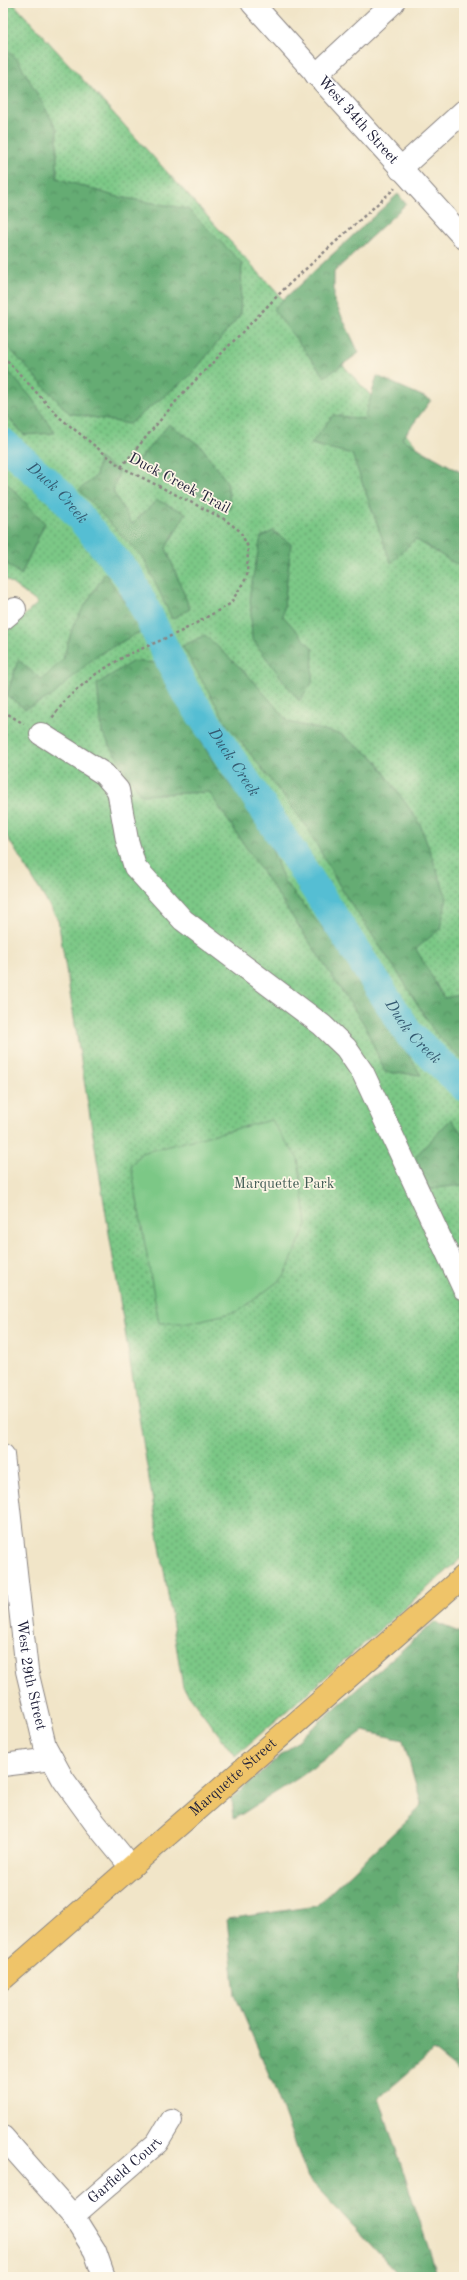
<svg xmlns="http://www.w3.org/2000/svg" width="467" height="2280" viewBox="0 0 467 2280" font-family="'Old Standard TT',serif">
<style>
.grass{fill:url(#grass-dots);stroke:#4f7560}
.forest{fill:url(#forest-crowns);stroke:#446757}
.garden{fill:#7cc886;stroke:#4f7560}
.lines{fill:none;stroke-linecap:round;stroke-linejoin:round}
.river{stroke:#55bed3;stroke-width:30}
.minor-casing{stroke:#8a8482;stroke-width:24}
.major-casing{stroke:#8a8482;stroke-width:24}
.path{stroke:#8a8482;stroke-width:2.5;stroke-dasharray:3 3;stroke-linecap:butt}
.minor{stroke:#fff;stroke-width:22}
.major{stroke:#efc469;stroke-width:22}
.labels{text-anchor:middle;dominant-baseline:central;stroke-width:3.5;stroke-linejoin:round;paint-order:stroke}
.street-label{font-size:15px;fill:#22223b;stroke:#fcf5e5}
.park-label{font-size:15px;fill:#425c55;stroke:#fcf5e5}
.water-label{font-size:16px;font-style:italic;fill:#345970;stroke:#fcf5e5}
</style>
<defs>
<pattern id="grass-dots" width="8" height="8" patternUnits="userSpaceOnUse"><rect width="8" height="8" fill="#7cc886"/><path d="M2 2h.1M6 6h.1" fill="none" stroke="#65a26f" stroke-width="1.8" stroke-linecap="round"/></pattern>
<pattern id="forest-crowns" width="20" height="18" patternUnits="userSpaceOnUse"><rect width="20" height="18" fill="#65ac73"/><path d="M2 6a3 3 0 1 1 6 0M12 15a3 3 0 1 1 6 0" fill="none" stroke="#538c60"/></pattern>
</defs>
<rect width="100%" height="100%" fill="#fcf5e5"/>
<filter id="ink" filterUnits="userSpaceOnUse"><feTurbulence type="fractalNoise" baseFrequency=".025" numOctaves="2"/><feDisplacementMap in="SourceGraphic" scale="8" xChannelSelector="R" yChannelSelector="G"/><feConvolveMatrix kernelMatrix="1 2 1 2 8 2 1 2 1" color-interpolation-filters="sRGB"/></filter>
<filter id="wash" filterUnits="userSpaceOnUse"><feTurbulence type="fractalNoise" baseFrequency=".012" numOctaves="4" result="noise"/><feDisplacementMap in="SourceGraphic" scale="16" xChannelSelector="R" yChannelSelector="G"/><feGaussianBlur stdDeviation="0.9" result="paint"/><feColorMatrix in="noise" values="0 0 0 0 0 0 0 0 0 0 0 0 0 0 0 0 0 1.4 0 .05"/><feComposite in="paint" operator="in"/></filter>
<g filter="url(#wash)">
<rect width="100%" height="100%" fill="#f1e5c8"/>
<path class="grass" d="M3 3H13L464 498V1556L235 1756 183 1687 58 920 3 830V635L38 603 3 577Z"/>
<path class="forest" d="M3 47 18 60 57 129V178L114 196 188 209 242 263 240 315 191 375 129 424 69 413 3 342Z
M398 194 406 204 334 272V300L359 353 325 377 273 309Z
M3 365 31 397 55 433 24 435 3 412Z
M377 376 431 400 402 439 464 474V569L415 539 391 563 352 454 311 444 333 415 364 419Z
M169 424 201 446 227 482 231 509 135 464Z
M99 458 119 472 113 491 132 524 157 500 186 513 166 548 190 609 172 619 144 559 79 490 96 476Z
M3 479 45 523 21 575 3 561V529L5 524 3 523Z
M273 531 291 544 283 616 313 649 312 683 299 701 252 639 250 592 261 537Z
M105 573 143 630 96 656 52 696 25 709 7 695 18 660 42 680 63 659 74 623Z
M205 635 247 674 289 722 340 734 375 759 420 824 447 898 440 929 416 949 444 998 464 994V1061L435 1033 402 979 343 892 305 824 227 724 182 646Z
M133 661 156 663 219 772 262 823 284 881 351 963 421 1075 385 1072 364 1024 209 792 141 795 102 733 97 684Z
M451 1119 464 1136V1185L428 1189 415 1157Z
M434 1622 464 1634V2076L433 2051 379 2098 438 2277H401L308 2178 273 2084 235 1995 227 1919 316 1906 422 1806 403 1740 363 1731 300 1777 234 1819 232 1798Z"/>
<path class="garden" d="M271 1120 298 1159 307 1224 284 1277 239 1311 189 1323H159L131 1166 141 1153Z"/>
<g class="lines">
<path class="river" id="s1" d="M3 443 61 494 130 578 184 689 251 789 410 1035 464 1086"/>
</g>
</g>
<g filter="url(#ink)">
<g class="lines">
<defs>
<g id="minor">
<path id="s2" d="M252 3 464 238"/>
<path d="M316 75 393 3"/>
<path d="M400 169 464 111"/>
<path d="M3 619 15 609"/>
<path d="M41 734 104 774 118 790 127 840 135 867 183 920 322 1025 346 1048 363 1073 464 1289"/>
<path id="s3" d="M3 1455 27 1671 45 1746 63 1779 95 1823 131 1867"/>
<path d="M3 1765 52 1759"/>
<path d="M3 2137 73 2216 95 2251 104 2277"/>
<path id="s4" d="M73 2216 157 2143 171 2120"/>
</g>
<g id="major">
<path id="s5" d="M3 1979 464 1576"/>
</g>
</defs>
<use href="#minor" class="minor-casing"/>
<use href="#major" class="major-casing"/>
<path class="path" d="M3 356 59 417 121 467 224 519 240 531 248 547 247 577 230 604 182 631 125 656 96 674 68 697 52 718
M121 467 183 393 287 286 395 188
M3 711 24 724"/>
<use href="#minor" class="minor"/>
<use href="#major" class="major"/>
</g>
</g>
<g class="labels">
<g class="street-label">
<text stroke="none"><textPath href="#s2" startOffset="158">West 34th Street</textPath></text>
<text transform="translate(179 484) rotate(28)">Duck Creek Trail</text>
<text stroke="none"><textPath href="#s3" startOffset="222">West 29th Street</textPath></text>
<text stroke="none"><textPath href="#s5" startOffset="306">Marquette Street</textPath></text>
<text stroke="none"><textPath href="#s4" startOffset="69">Garfield Court</textPath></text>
</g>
<g class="park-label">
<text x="284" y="1184">Marquette Park</text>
</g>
<g class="water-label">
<text stroke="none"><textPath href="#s1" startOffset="74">Duck Creek</textPath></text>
<text stroke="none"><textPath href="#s1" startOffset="398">Duck Creek</textPath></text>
<text stroke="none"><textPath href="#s1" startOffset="722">Duck Creek</textPath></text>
</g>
</g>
<rect width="467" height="2280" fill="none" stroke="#fcf5e5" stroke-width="16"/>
</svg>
